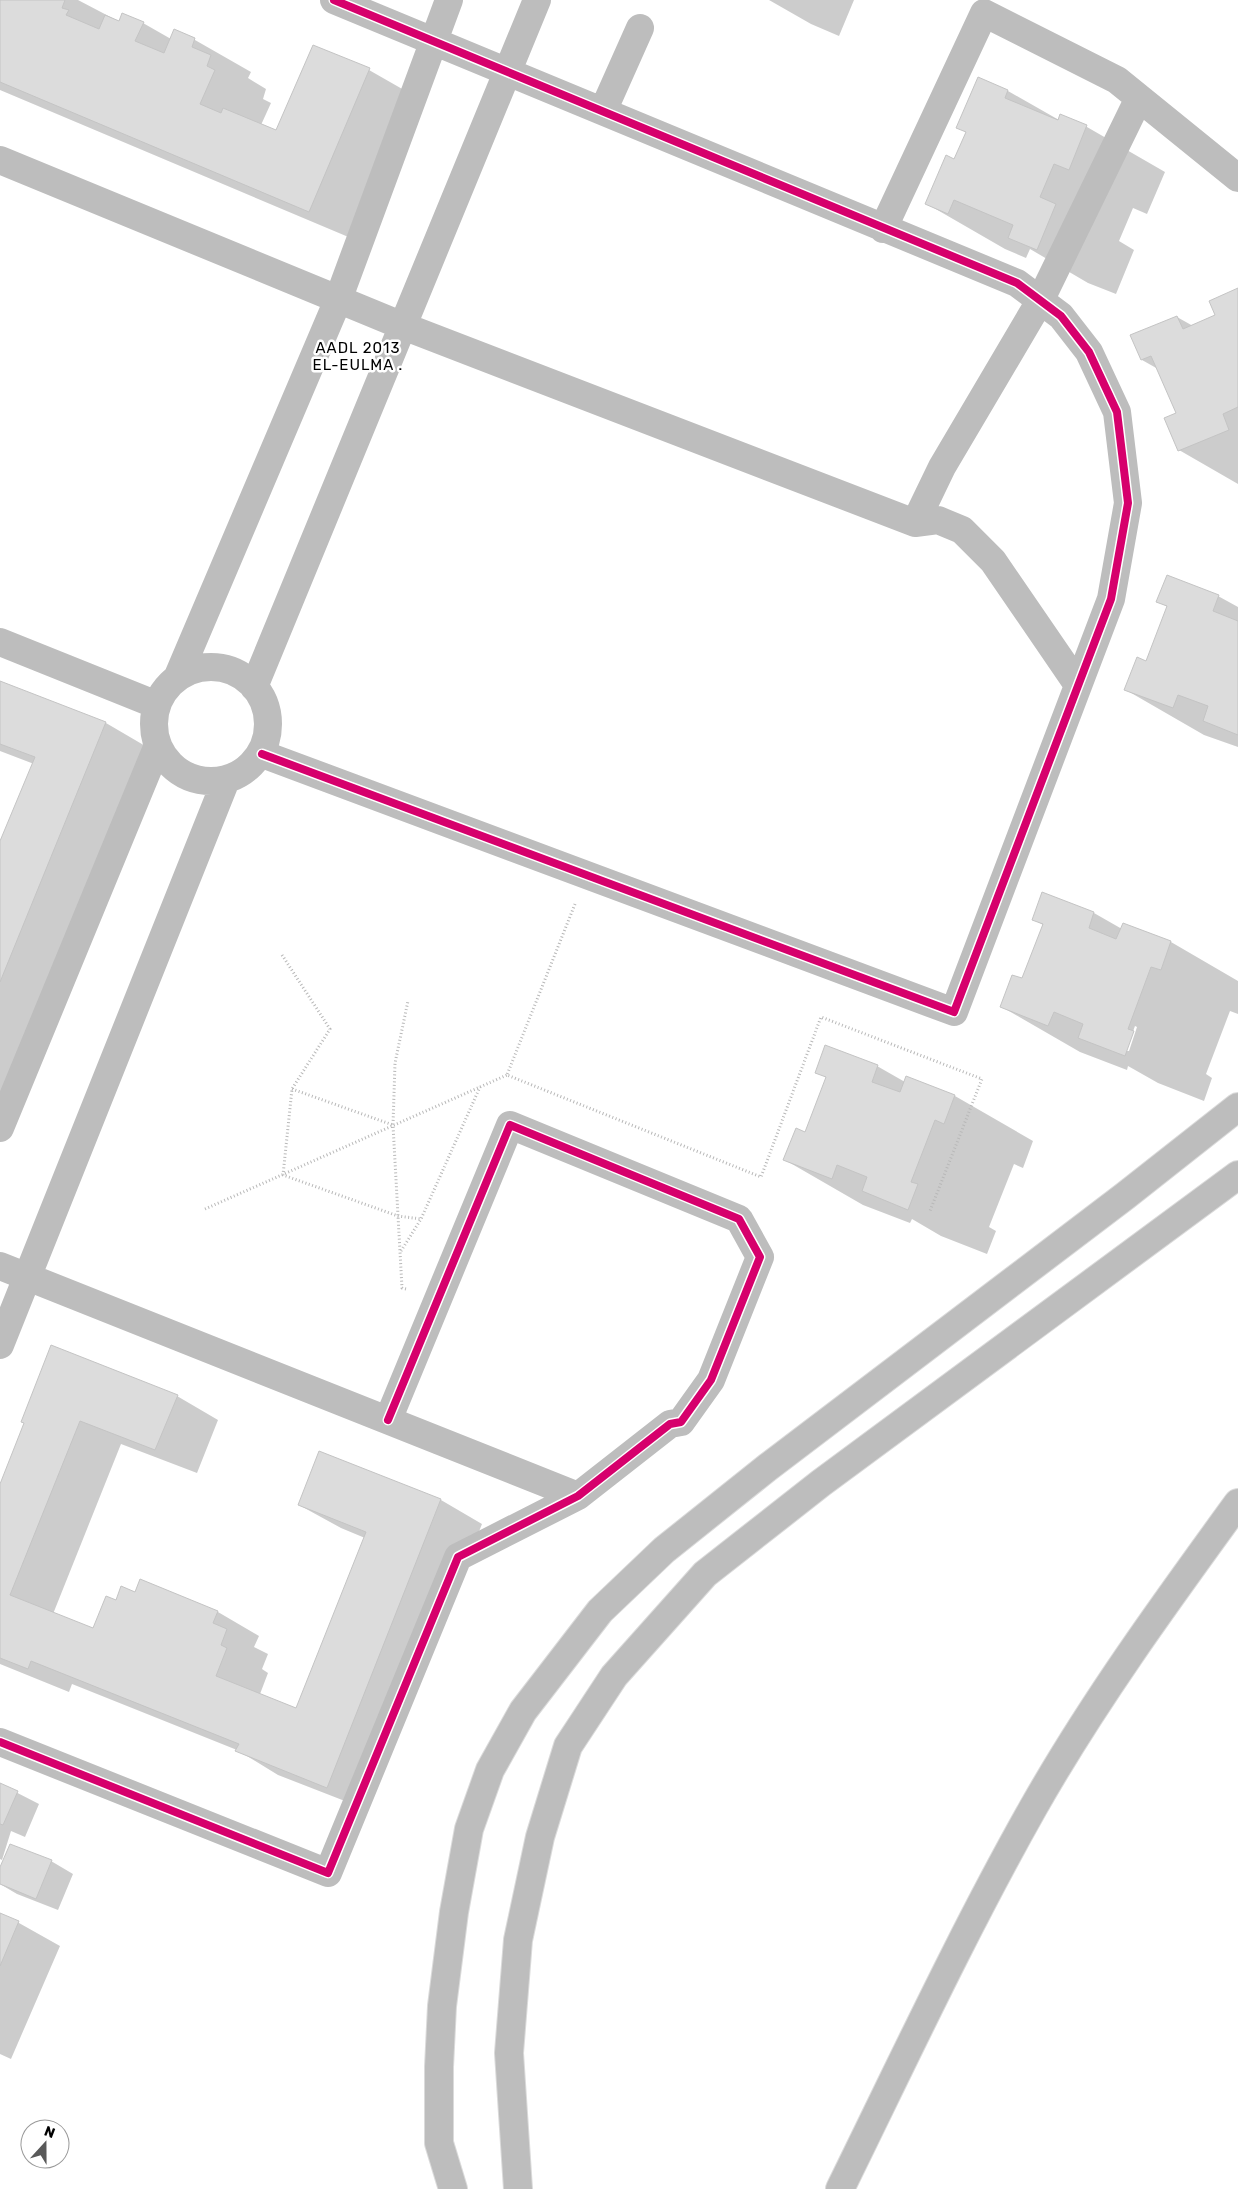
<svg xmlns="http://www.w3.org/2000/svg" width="1238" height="2189" viewBox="0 0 1238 2189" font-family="Rubik,sans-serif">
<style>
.shadow{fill:#0003;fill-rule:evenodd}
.building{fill:#dcdcdc;stroke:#c4c4c4}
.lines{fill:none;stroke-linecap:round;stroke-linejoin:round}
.major-casing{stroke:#dbdbdb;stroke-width:30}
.highway-casing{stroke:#dbdbdb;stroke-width:30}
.path{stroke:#b8b8b8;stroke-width:3;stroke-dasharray:1 2.5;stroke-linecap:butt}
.minor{stroke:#bdbdbd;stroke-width:28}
.major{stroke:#bdbdbd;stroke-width:28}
.highway{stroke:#bdbdbd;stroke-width:28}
.cycleway-casing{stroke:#fff;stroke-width:11}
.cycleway{stroke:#d6006c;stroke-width:8}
.labels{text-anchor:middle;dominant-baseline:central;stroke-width:5;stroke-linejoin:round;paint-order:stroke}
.quarter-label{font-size:15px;letter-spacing:1px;fill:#000;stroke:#fff}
</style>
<rect width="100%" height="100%" fill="#fff"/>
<path class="shadow" d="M0 0H78L120 22 143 23 171 39 175 31 195 40 251 72 248 78 266 89 263 99 271 103 261 125 277 132 369 70 425 102 365 244 0 90Z
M769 0H854L839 36 811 24Z
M978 79 1008 91 1059 120 1060 116 1087 127 1165 172 1147 214 1133 208 1119 241 1134 250 1116 294 1088 283 1030 249 1026 258 1005 249 927 204 955 161 967 133 958 127Z
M1238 289V484L1179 450 1178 414 1158 369 1142 360 1177 317 1193 326 1217 316Z
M1218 596 1238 607V747L1204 735 1126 690 1147 663 1168 607 1158 602Z
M0 683 106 723 147 747 0 1107V845L34 764 0 751Z
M1094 913 1122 929 1123 924 1171 942 1238 981V1014L1230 1011 1206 1074 1212 1078 1204 1101 1158 1083 1128 1066 1127 1070 1080 1052 1002 1007 1022 980 1043 925 1033 919ZM1135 1026 1137 1027 1129 1051H1126Z
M877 1066 905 1082 955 1096 1033 1141 1023 1168 1014 1164 989 1227 996 1231 987 1254 941 1236 912 1219 910 1223 863 1205 785 1160 806 1133 827 1078 817 1072Z
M177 1396 218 1420 197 1473 121 1444 53 1614 94 1630 117 1602 136 1593 218 1612 259 1636 254 1647 268 1654 262 1669 268 1673 260 1694 297 1709 365 1538 341 1528 299 1505 441 1500 482 1524 368 1810 278 1775 237 1750 72 1684 69 1692 0 1664V1488L26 1423Z
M0 1784 39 1804 25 1837 11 1831 2 1860 0 1859Z
M51 1861 73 1874 58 1910 17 1894 0 1884V1870Z
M0 1914 19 1923 60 1946 11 2059 0 2054Z"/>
<path class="building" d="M0 0H65L62 8 69 10 66 15 99 29 105 15 119 21 122 13 144 22 135 41 164 53 174 29 195 38 192 47 211 55 207 66 215 70 200 104 221 113 223 108 276 130 313 45 370 68 309 212 0 82Z
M978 77 1008 90 1005 98 1058 120 1060 114 1087 125 1069 170 1054 164 1040 197 1056 204 1037 250 1008 238 1013 225 954 200 948 214 925 204 946 155 954 159 966 132 956 128Z
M1238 288V407L1223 414 1229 430 1178 451 1164 418 1176 413 1151 356 1141 360 1130 335 1177 316 1183 329 1215 315 1209 301Z
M1167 575 1219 595 1213 611 1238 621V735L1203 721 1208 706 1178 695 1173 708 1124 690 1137 657 1146 661 1167 606 1156 602Z
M0 681 106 722 0 982V841L35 757 0 744Z
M1042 892 1094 912 1089 928 1116 939 1123 923 1171 941 1161 970 1151 967 1128 1029 1134 1031 1125 1056 1078 1038 1083 1024 1054 1012 1048 1026 1000 1007 1012 975 1022 978 1043 924 1032 920Z
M825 1045 878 1065 872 1082 900 1092 906 1076 955 1095 944 1124 935 1120 911 1182 918 1184 908 1210 862 1191 867 1177 837 1165 832 1179 783 1160 796 1128 805 1132 826 1077 815 1073Z
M51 1345 178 1395 155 1450 80 1421 10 1595 93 1628 106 1596 116 1600 121 1586 135 1592 140 1579 218 1611 213 1623 227 1629 221 1645 227 1648 216 1676 296 1708 366 1532 298 1505 319 1451 441 1499 327 1788 235 1751 239 1744 31 1661 28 1669 0 1658V1484L24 1423 21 1422Z
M0 1783 18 1791 3 1825 0 1824Z
M10 1844 52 1860 36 1899 0 1884V1867Z
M0 1913 19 1921 0 1966Z"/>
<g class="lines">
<defs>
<path id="major" d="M840 2189C903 2061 963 1932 1033 1808 1093 1702 1166 1602 1238 1503"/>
<path id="highway" d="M453 2189 439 2143V2067L442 2006 454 1912 469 1829 490 1770 523 1711 600 1611 664 1550 768 1467 1125 1196 1238 1107
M518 2189 509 2053 518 1940 540 1837 568 1746 614 1676 705 1574 821 1483 1238 1175"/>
</defs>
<use href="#major" class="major-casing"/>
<use href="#highway" class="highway-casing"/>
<path class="path" d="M575 904 507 1075 761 1177 821 1017 982 1079 930 1211
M282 955 330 1029 292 1089 283 1175 398 1216 421 1219
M292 1089 393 1125
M205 1209 507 1075
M401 1251 421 1219 480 1087
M406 1289 402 1288 393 1125 395 1063 408 1001"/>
<path class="minor" d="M603 111 640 28
M0 160 403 326 915 523 938 520 962 530 993 561 1078 685
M883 229 984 13 1117 80 1238 178
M915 523 942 467 1040 301 1139 98
M0 642 157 705
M154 724a57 57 0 1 1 114 0a57 57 0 1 1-114 0Z
M178 676 338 300 449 0
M254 687 537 0
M262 754 954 1012 1111 599 1128 503 1117 412 1089 352 1061 316 1017 283 334 0
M0 1128 158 745
M0 1266 578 1496
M0 1345 226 780
M0 1742 328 1873 458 1557 578 1496 670 1424 681 1422 711 1380 760 1257 739 1219 510 1125 388 1420"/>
<use href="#major" class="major"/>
<use href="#highway" class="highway"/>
<defs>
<path id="cycleway" d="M262 754 954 1012 1111 599 1128 503 1117 412 1089 352 1061 316 1017 283 334 0
M0 1742 328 1873 458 1557 578 1496 670 1424 681 1422 711 1380 760 1257 739 1219 510 1125 388 1420"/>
</defs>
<use href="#cycleway" class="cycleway-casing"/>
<use href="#cycleway" class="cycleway"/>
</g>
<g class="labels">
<g class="quarter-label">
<text x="358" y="348">AADL 2013<tspan x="358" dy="17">EL-EULMA .</tspan></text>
</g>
</g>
<g transform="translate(45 2144) rotate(21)"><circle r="24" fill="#ffffff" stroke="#999999"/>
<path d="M0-4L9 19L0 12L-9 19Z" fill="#595959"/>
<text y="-8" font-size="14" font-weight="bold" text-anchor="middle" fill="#000000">N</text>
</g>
</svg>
